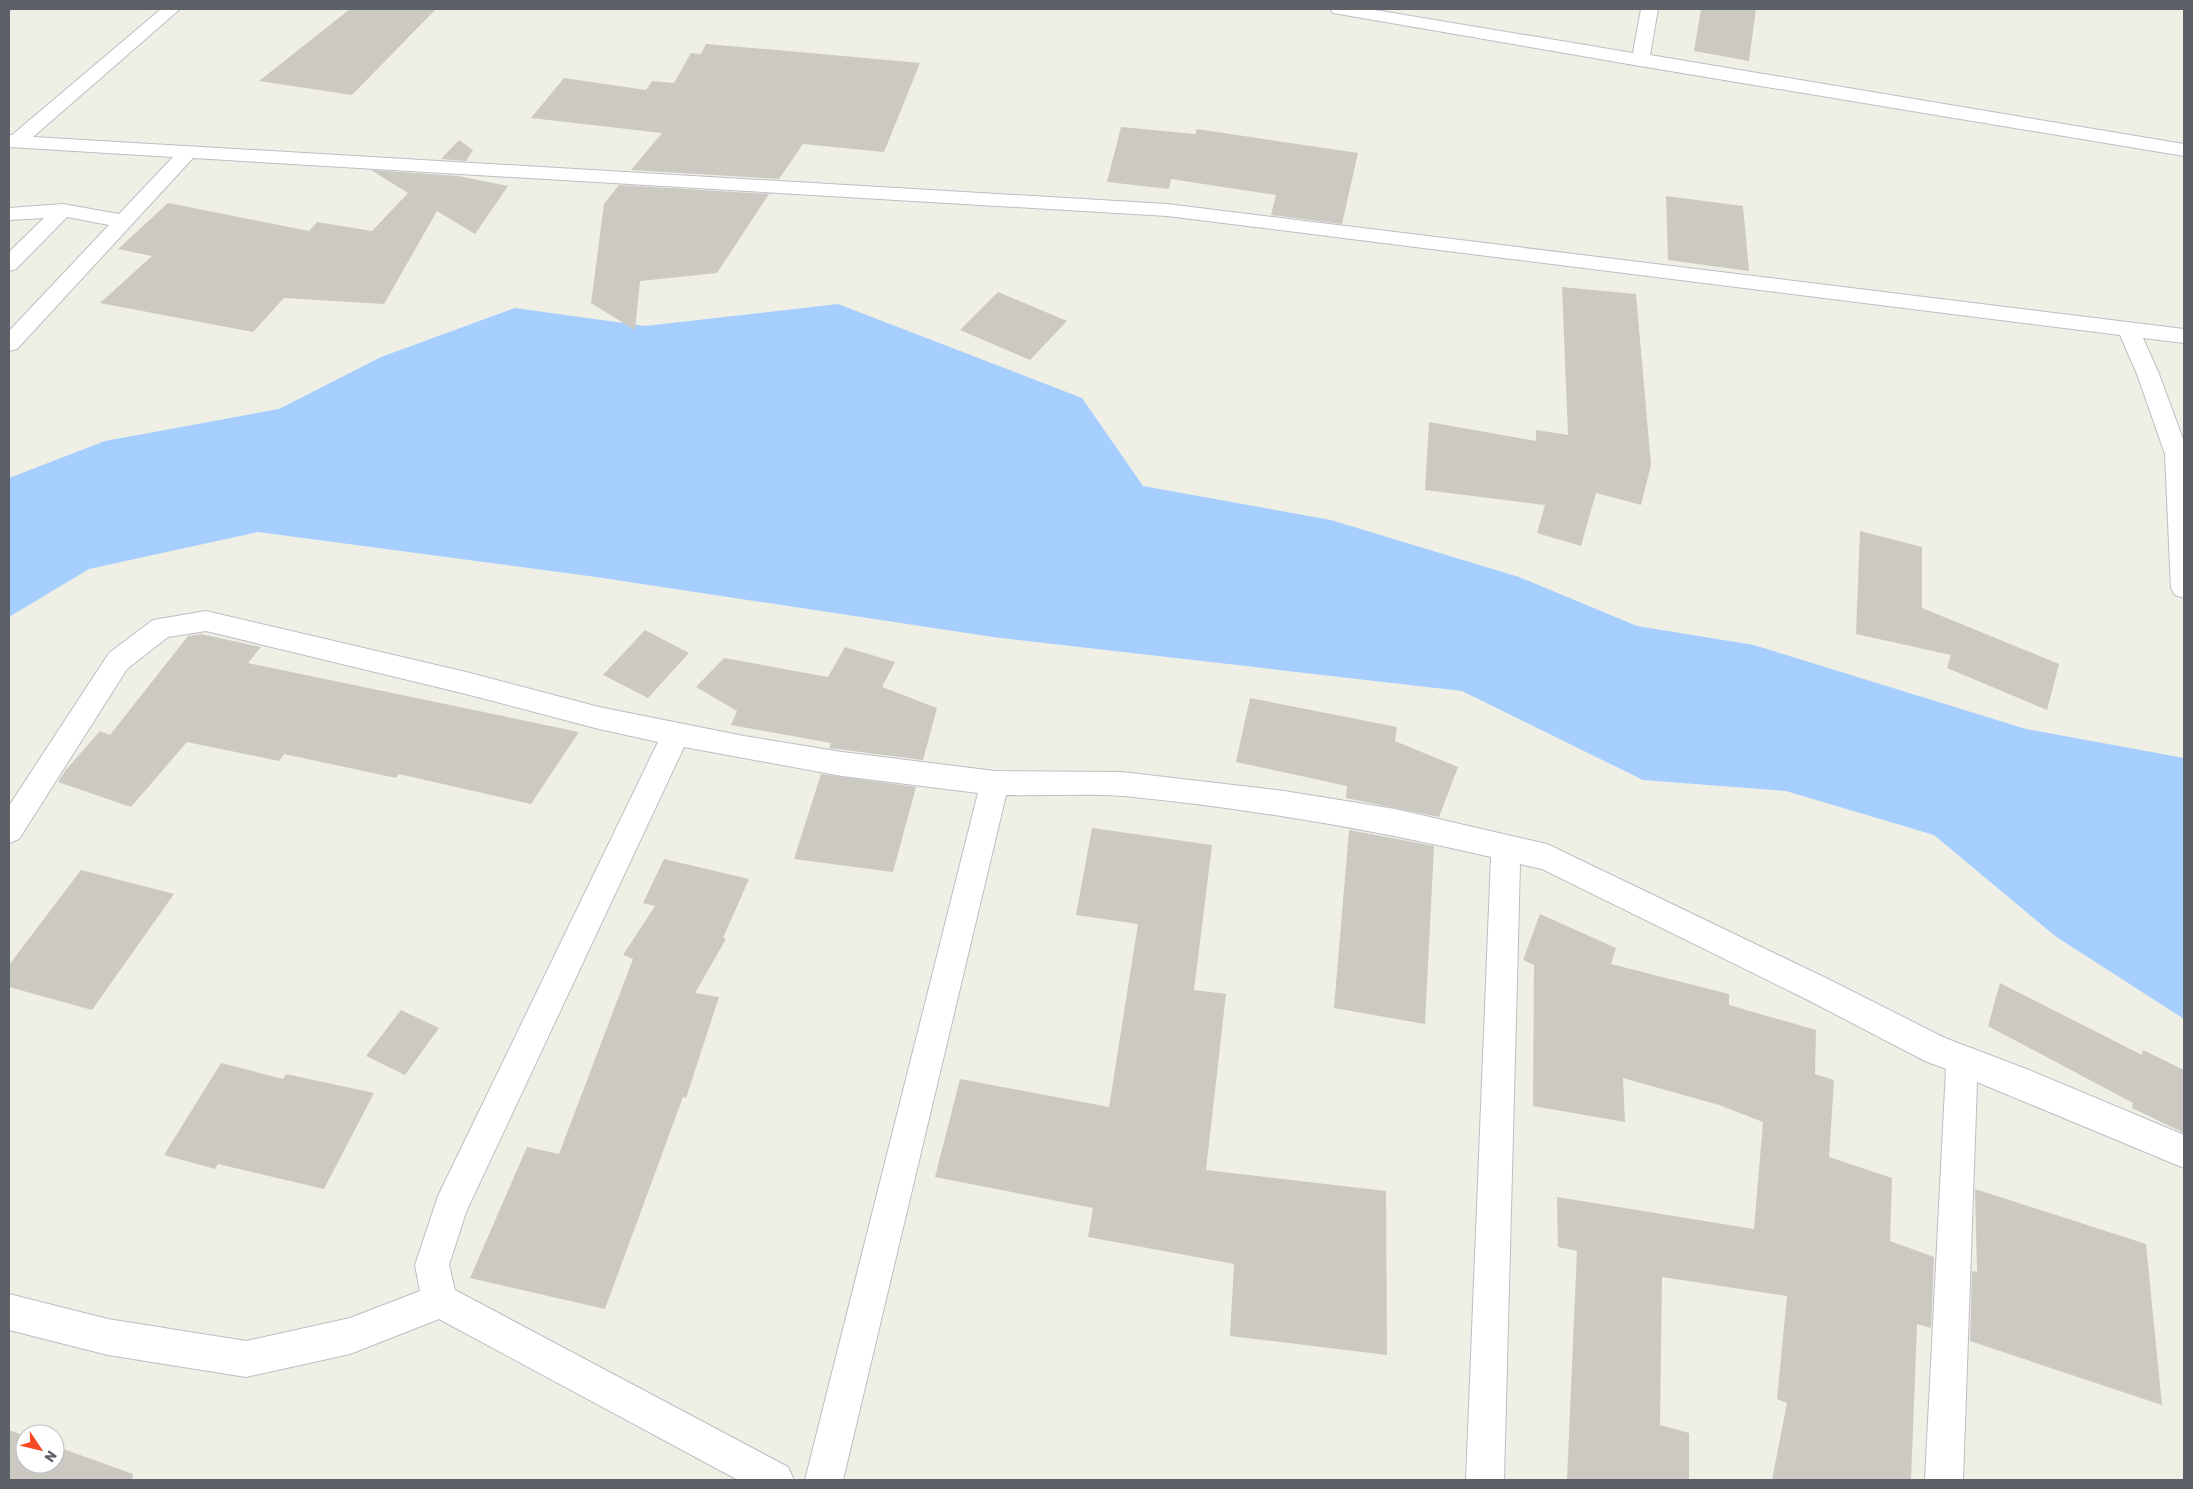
<svg xmlns="http://www.w3.org/2000/svg" width="2193" height="1489" viewBox="0 0 2193 1489" font-family="Rubik,sans-serif">
<style>
.water{fill:#a6cfff}
.building{fill:#cbc9c2}
.lines{fill:none;stroke-linecap:round;stroke-linejoin:round}
.street-casing{stroke:#bcbec5;stroke-width:2}
.street{fill:#fff;fill-rule:evenodd}
</style>
<rect width="100%" height="100%" fill="#f0efe5"/>
<path class="water" d="M838 304 1082 398 1143 486 1331 520 1519 577 1637 626 1754 645 2026 729 2184 758V1019L2055 936 1934 835 1786 791 1643 780 1462 691 993 637 596 577 258 532 89 569 9 617V478L105 441 279 409 381 357 515 308 645 326Z"/>
<path class="building" d="M350 9H436L352 95 259 81Z
M1701 9H1756L1749 61 1694 51Z
M706 44 777 50 920 63 884 152 803 144 779 179 631 170 662 133 531 118 564 78 646 90 652 81 674 83 691 53 701 54Z
M1121 127 1195 134 1197 129 1358 153 1342 224 1271 215 1276 195 1171 179 1169 189 1107 182Z
M459 140 473 150 466 161 441 159Z
M371 170 458 176 508 186 475 234 437 211 384 304 284 298 253 332 100 303 152 256 118 249 168 203 309 231 317 222 372 231 408 193Z
M619 185 769 194 717 273 640 281 635 330 591 303 604 204Z
M1666 196 1743 206 1749 271 1668 260Z
M1562 287 1636 294 1651 465 1641 505 1596 493 1581 546 1537 533 1545 505 1425 490 1429 422 1536 441V430L1568 435Z
M998 292 1067 321 1030 360 960 330Z
M1860 531 1922 547V608L2059 664 2047 710 1947 668 1951 655 1856 634Z
M645 630 689 653 648 698 603 675Z
M201 634 261 647 248 663 579 732 531 804 399 774 396 778 284 754 279 761 187 742 131 807 58 782 65 771 100 731 110 735 188 636Z
M845 647 895 662 882 687 937 708 923 760 829 748 831 743 731 725 737 711 696 687 724 658 828 677Z
M1250 698 1397 727 1395 741 1458 767 1439 817 1346 798 1347 786 1236 762Z
M821 774 916 787 893 872 794 859Z
M1092 828 1212 845 1194 990 1226 994 1206 1170 1386 1191 1387 1355 1230 1336 1234 1264 1088 1237 1093 1208 935 1177 960 1079 1109 1107 1138 924 1076 915Z
M1349 830 1434 846 1425 1024 1334 1008Z
M664 859 749 879 723 938 726 939 695 993 719 997 686 1098 683 1097 605 1309 470 1278 527 1147 559 1154 633 959 623 955 655 906 643 903Z
M81 870 174 894 92 1010 9 987V965Z
M1540 914 1616 948 1611 964 1729 994V1005L1816 1030 1815 1074 1834 1080 1829 1157 1892 1178 1890 1241 1934 1257 1931 1328 1917 1324 1911 1480H1772L1787 1403 1777 1399 1787 1296 1662 1277 1660 1425 1689 1433V1480H1567L1577 1251 1558 1247 1557 1197 1754 1229 1763 1122 1719 1105 1623 1078 1625 1122 1533 1106 1534 965 1523 960Z
M2000 983 2142 1055 2143 1050 2184 1070V1133L2132 1108 2133 1103 1988 1026Z
M401 1010 439 1028 405 1075 366 1056Z
M221 1063 283 1079 286 1074 374 1093 324 1189 218 1164 215 1169 164 1155Z
M1975 1189 2146 1244 2162 1405 1970 1341 1972 1271 1977 1272Z
M9 1430 25 1436V1464H55V1446L133 1474 132 1480H9Z"/>
<g class="lines">
<defs>
<path id="street" d="M161 9H180L33 137 1167 204 2184 329V343L2143 338 2159 374 2184 442V598L2175 595 2171 588 2165 454 2137 374 2120 335 1167 216 193 158 17 349 9 351V331L109 225 67 217 16 269 9 271V252L44 218 9 220V208L63 204 119 214 173 157 9 147V135H12Z
M1330 9H1369L1633 53 1641 9H1658L1650 55 2184 144V156L1640 66 1339 14 1333 13Z
M206 611 466 672 599 707 744 736 842 752 995 771 1122 772 1284 791 1395 809 1547 844 1826 978 1945 1038 2029 1070 2184 1135V1168L1977 1082 1963 1480H1925L1946 1069 1925 1061 1804 998 1542 869 1520 864 1504 1480H1466L1491 857C1370 829 1247 808 1124 796 1085 793 1045 796 1006 795L843 1480H805L978 793 842 776 684 747 466 1212 449 1265 455 1290 788 1467 794 1480H738L439 1319 350 1354 246 1377 108 1355 9 1330V1294L108 1319 246 1341 350 1318 420 1291 415 1265 438 1196 658 742 599 729 466 694 206 631 168 637 127 669 19 839 9 843V806L109 653 153 620Z"/>
</defs>
<use href="#street" class="street-casing"/>
<use href="#street" class="street"/>
</g>
<rect width="2193" height="1489" fill="none" stroke="#5c6067" stroke-width="20"/>
<g transform="translate(40 1449) rotate(125)"><circle r="24" fill="#ffffff" stroke="#bebfc2"/>
<path d="M0-4L9 19L0 12L-9 19Z" fill="#f74924"/>
<text y="-8" font-size="14" font-weight="bold" text-anchor="middle" fill="#5c6067">N</text>
</g>
</svg>
